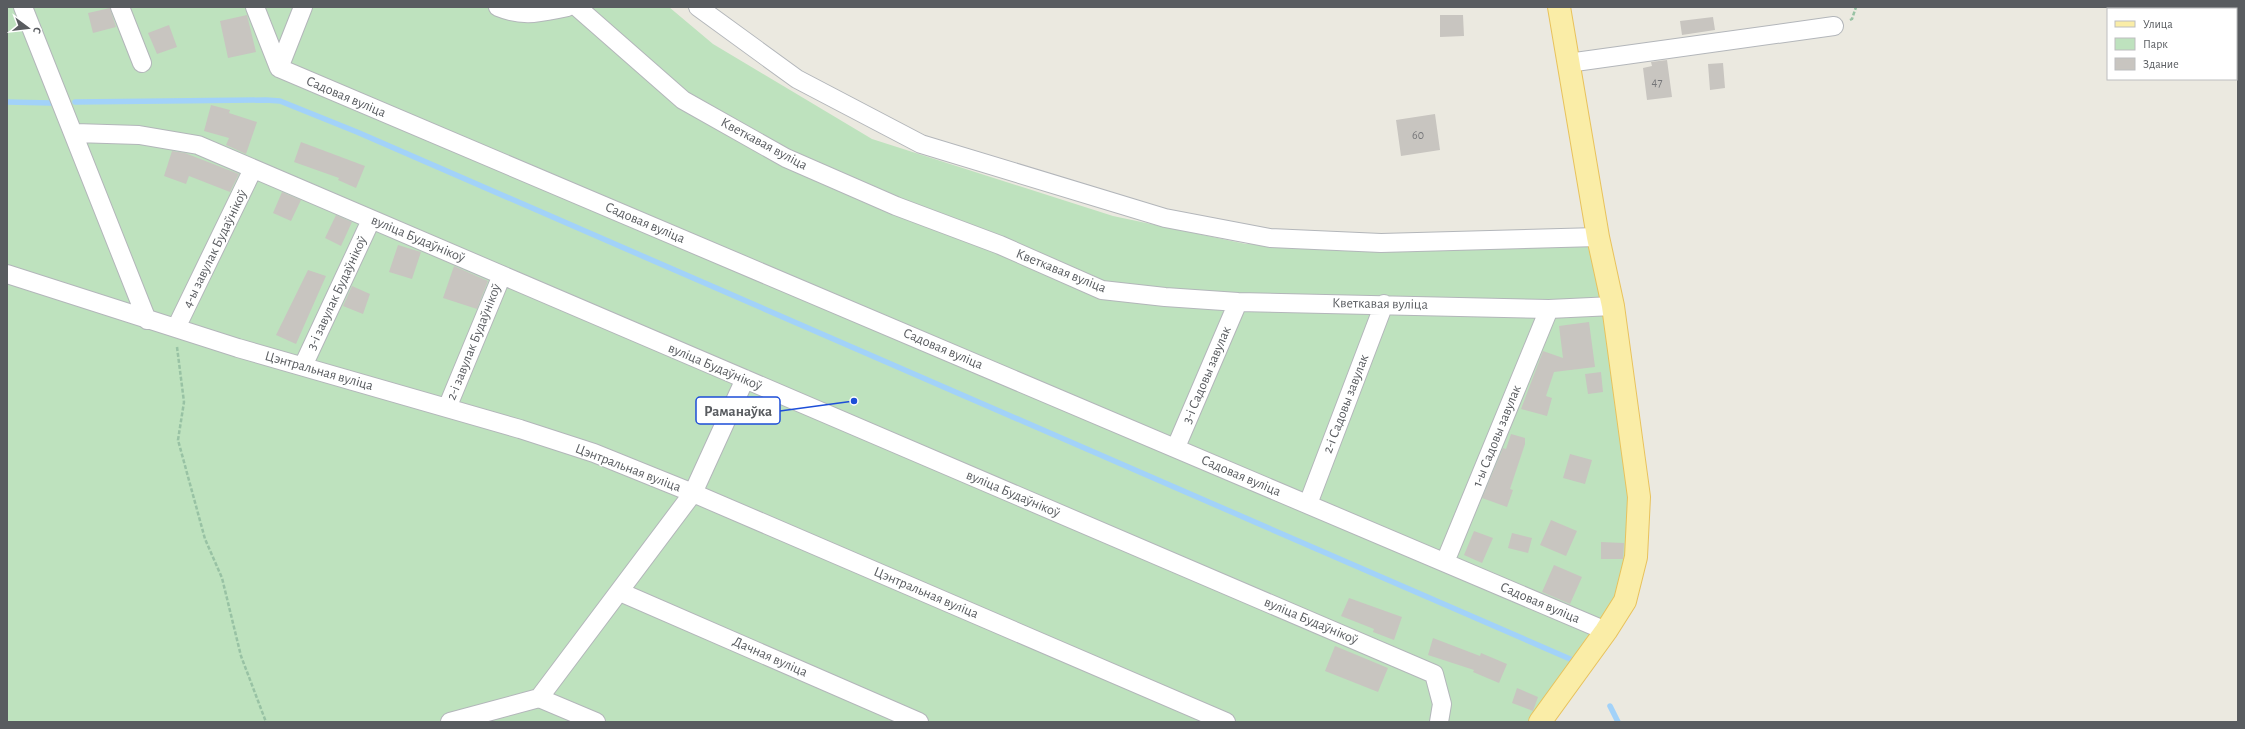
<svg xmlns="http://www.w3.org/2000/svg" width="2245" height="729" viewBox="0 0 2245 729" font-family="'Alegreya Sans',sans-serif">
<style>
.green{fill:#bee2be}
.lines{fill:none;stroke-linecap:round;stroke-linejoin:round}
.stream{stroke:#a2d2f9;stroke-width:5.5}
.building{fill:#c8c5c0}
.minor-casing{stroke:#b3b6ba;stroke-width:20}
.major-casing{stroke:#e8c25c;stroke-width:24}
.path{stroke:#98c2a4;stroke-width:2.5;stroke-dasharray:4 2;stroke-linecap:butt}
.minor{stroke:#fff;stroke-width:18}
.major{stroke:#faeda7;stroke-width:22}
.labels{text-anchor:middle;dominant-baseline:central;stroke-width:3;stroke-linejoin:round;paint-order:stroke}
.number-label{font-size:12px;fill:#757678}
.street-label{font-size:14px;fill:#595c60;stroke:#fff}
.leader{fill:none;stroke:#1d4ed8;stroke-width:1.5}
.callout-dot{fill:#1d4ed8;stroke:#fff;stroke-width:1.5}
.callout{fill:#fff;stroke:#1d4ed8;stroke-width:1.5}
.callout-label{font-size:15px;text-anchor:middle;font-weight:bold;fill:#595c60}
</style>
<rect width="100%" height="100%" fill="#ebe9e0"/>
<path class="green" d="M7 7H669L713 44 872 139 1113 216 1246 244 1479 249 1598 237 1639 497 1625 601 1535 722H7Z"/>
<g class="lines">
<path class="stream" d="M7 102 51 103
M75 102 266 100 280 101 357 132 1577 662
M1610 706 1618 722"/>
</g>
<path class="building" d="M110 8 116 27 93 33 88 13Z
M247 15 256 52 228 58 220 21Z
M1440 15H1463L1464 36 1440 37Z
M1713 17 1715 30 1682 35 1680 21Z
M169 25 177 47 157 54 148 33Z
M1667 60 1672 97 1647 100 1643 68 1652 66 1651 62Z
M1723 63 1725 88 1710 90 1708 64Z
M211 105 230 110 229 113 257 122 246 154 226 145 229 138 204 131Z
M1435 114 1440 150 1401 156 1396 120Z
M301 142 365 166 356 188 338 180 339 178 294 162Z
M172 151 185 153 239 174 230 192 189 176 186 184 164 176Z
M282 192 301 200 291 221 273 213Z
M336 215 352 222 341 246 325 238Z
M398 245 421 252 412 279 389 272Z
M454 266 488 281 477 309 443 298Z
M308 270 326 276 296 344 276 335Z
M352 286 370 294 363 314 343 306Z
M1589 322 1595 367 1554 372 1546 396 1552 398 1547 416 1521 409 1543 351 1563 358 1559 326Z
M1601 372 1603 392 1588 394 1585 374Z
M1511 434 1525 438V444L1510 489 1513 490 1507 507 1482 498 1503 448 1506 449Z
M1570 454 1592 460 1585 484 1563 478Z
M1551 520 1577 531 1566 556 1540 545Z
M1474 531 1493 538 1482 563 1464 555Z
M1512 533 1532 538 1528 553 1508 548Z
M1601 542 1624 543 1623 559H1601Z
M1554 565 1582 577 1570 604 1542 592Z
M1349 598 1402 617 1394 640 1373 632 1374 629 1341 616Z
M1433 638 1480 656 1481 653 1507 664 1499 683 1473 672 1474 670 1428 655Z
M1335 646 1388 668 1378 692 1325 671Z
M1517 688 1538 697 1533 711 1512 703Z"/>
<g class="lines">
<defs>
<path id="minor" d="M23 7 147 320
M120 7 142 63
M255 7 279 68
M498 7C525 18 541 12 568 7
M577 7 683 100 786 158 896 206 1000 245 1102 290 1165 297 1238 302 1549 309 1613 306
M698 7 797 79 921 144 1165 218 1270 238 1381 243 1598 237
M1568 63 1834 26
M279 68 1606 631
M279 68 303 7
M75 133 139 135 198 145 1434 674 1442 704 1439 722
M7 274 238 348 520 429 594 453 693 493 1226 722
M176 328 253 169
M303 366 371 220
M447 408 502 275
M1176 447 1238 302
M1308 504 1384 304
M1445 562 1549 309
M620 592 919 722
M539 698 596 722
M450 722 539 698 693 493 745 379"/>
<path id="major" d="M1540 722 1606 631 1625 601 1636 557 1639 497 1613 306 1598 237 1559 7"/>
</defs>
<use href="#minor" class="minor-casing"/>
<use href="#major" class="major-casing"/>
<path class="path" d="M1850 20 1852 19 1856 7
M177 347 184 402 178 440 205 539 222 578 241 656 266 722"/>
<use href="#minor" class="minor"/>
<use href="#major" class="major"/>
</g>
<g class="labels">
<g class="number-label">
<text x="1657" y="82">47</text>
<text x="1418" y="135">60</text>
</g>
<g class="street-label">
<text transform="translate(346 97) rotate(23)">Садовая вуліца</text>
<text transform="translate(764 144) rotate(28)">Кветкавая вуліца</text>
<text transform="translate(645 223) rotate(23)">Садовая вуліца</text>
<text transform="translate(418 239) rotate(23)">вуліца Будаўнікоў</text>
<text transform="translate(215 249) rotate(-64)">4-ы завулак Будаўнікоў</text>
<text transform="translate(1061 271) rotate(22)">Кветкавая вуліца</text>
<text transform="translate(337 293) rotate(-65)">3-і завулак Будаўнікоў</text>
<text transform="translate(1380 304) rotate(1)">Кветкавая вуліца</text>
<text transform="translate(474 342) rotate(-68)">2-і завулак Будаўнікоў</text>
<text transform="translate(943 349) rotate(23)">Садовая вуліца</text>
<text transform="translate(715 367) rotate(23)">вуліца Будаўнікоў</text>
<text transform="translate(319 371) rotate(16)">Цэнтральная вуліца</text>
<text transform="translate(1207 375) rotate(-67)">3-і Садовы завулак</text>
<text transform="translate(1346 404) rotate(-69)">2-і Садовы завулак</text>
<text transform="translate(1497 436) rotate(-68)">1-ы Садовы завулак</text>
<text transform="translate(628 468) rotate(21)">Цэнтральная вуліца</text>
<text transform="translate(1241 476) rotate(23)">Садовая вуліца</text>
<text transform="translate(1013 494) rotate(23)">вуліца Будаўнікоў</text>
<text transform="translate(926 593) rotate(23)">Цэнтральная вуліца</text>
<text transform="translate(1540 603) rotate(23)">Садовая вуліца</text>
<text transform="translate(1311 621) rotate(23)">вуліца Будаўнікоў</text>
<text transform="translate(770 657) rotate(24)">Дачная вуліца</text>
</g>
</g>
<path class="leader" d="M854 401L780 411"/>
<circle class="callout-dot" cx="854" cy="401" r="4"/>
<rect class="callout" x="696" y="397" width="84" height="27" rx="4"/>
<g class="callout-label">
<text x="738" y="416">Раманаўка</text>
</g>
<rect width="2245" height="729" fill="none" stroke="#595c60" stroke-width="16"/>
<rect x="2107" y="8" width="130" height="72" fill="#ffffff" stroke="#bdbebf"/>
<rect x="2115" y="21" width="20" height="6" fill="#faeda7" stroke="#bdbebf"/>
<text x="2143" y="28" font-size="12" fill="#595c60">Улица</text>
<rect x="2115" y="38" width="20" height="12" fill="#bee2be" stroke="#bdbebf"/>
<text x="2143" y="48" font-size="12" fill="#595c60">Парк</text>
<rect x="2115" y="58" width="20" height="12" fill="#c8c5c0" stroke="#bdbebf"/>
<text x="2143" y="68" font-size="12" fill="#595c60">Здание</text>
<g transform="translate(28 28) rotate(105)" stroke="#ffffff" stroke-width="3" paint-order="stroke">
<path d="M0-3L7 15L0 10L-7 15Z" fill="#595c60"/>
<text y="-6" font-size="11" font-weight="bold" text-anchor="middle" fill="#595c60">С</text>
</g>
</svg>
